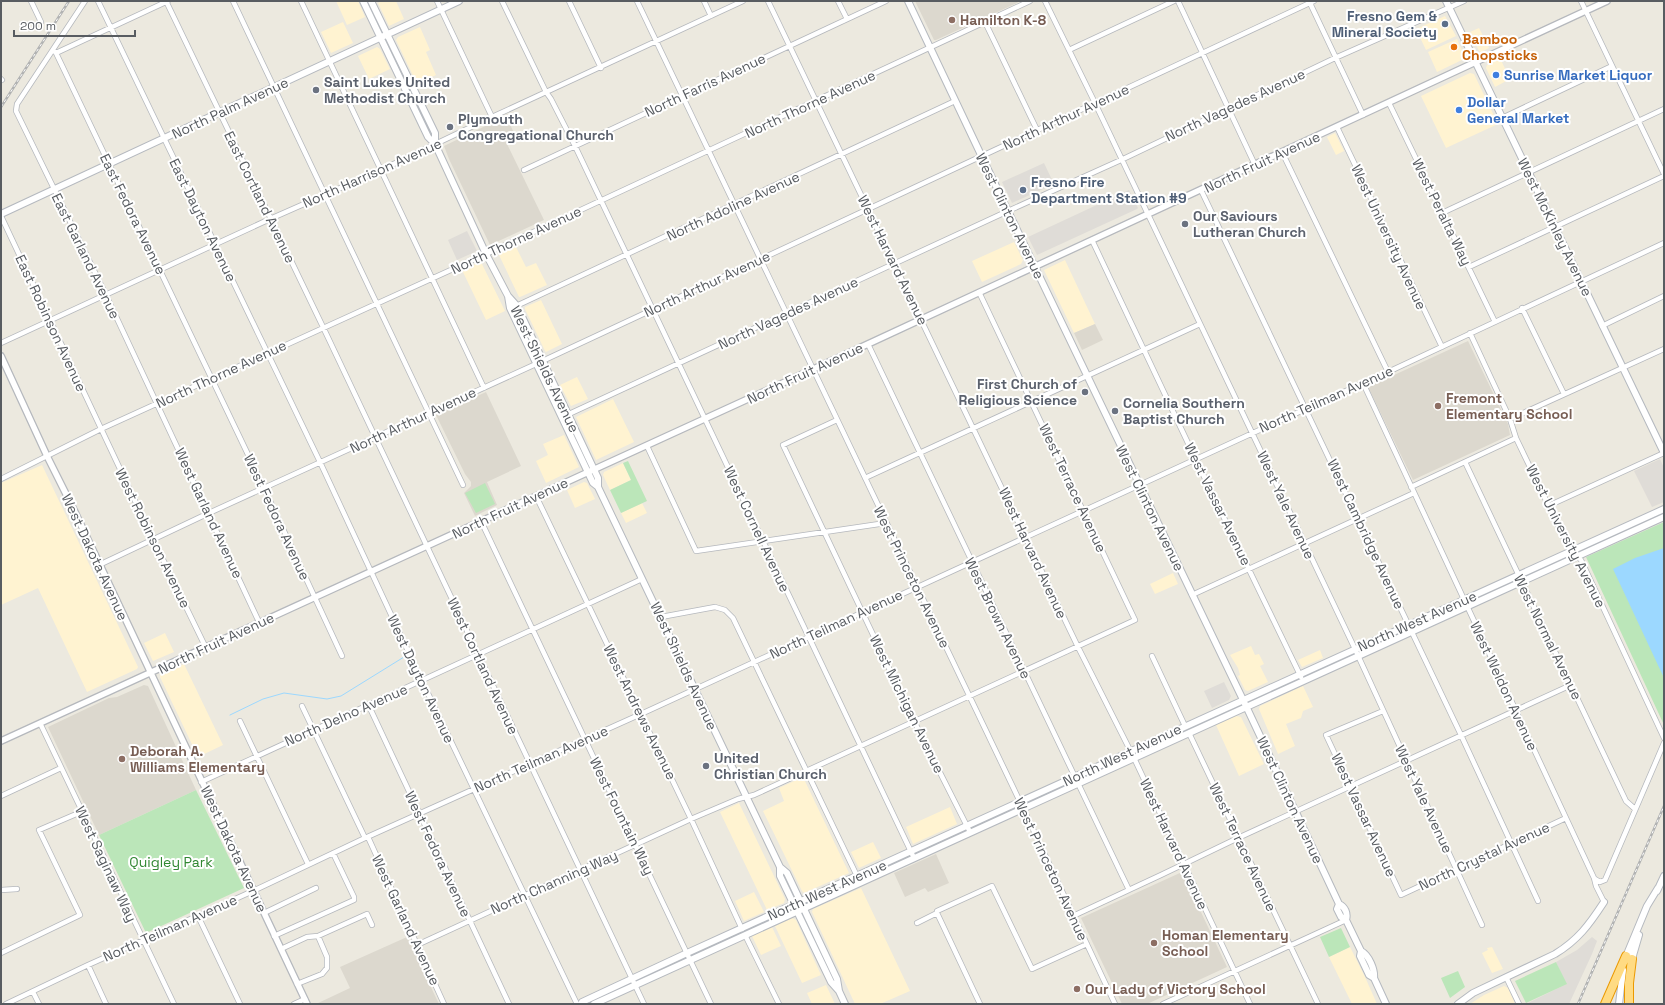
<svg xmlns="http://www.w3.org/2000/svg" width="1665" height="1005" viewBox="0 0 1665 1005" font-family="'Space Grotesk',sans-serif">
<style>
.commercial{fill:#fff3d1}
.industrial{fill:#dfdcd7}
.education{fill:#dcd8ce}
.green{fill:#bbe6b9}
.water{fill:#9cd8ff}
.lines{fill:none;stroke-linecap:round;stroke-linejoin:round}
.stream{stroke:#9cd8ff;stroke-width:1}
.minor-casing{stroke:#b5b8bd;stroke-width:6}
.tertiary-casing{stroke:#b5b8bd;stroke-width:8}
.secondary-casing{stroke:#b5b9bf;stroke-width:8}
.motorway-casing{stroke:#eb9900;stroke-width:10}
.minor{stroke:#fff;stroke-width:4.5}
.tertiary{stroke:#fff;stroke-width:5.5}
.secondary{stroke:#fff;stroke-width:6}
.motorway{stroke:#ffdb83;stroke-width:8}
.rail-casing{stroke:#b1b2b2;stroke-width:2.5}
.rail{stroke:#fff;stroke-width:1;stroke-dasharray:3;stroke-linecap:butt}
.education-dot{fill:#8d6e63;stroke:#fff;stroke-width:1.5}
.service-dot{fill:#5c6f8a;stroke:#fff;stroke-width:1.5}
.food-dot{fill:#e8710a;stroke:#fff;stroke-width:1.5}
.shop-dot{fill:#3f7fe0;stroke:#fff;stroke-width:1.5}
.worship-dot{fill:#6b7280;stroke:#fff;stroke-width:1.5}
.labels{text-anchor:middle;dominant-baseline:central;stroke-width:4;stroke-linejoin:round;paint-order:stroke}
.service-label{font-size:14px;font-weight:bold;fill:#4e5e75;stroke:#fff;text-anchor:end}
.education-label{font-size:14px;font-weight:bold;fill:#785e54;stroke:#fff;text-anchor:start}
.food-label{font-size:14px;font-weight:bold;fill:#c56008;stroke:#fff;text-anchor:start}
.shop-label{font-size:14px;font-weight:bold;fill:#366cbe;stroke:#fff;text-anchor:start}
.worship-label{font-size:14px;font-weight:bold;fill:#5b616d;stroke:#fff;text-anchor:start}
.street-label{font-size:14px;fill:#585c61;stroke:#fff}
.park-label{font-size:14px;fill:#318732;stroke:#fff}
</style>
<rect width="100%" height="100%" fill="#ece9df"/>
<path class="commercial" d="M336 1H358L365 17 347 25Z
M382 1H396L404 19 389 26 378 3Z
M1445 16 1456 36 1426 50 1416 29Z
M343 22 353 43 331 53 321 32Z
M420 27 430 50 426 52 436 75 417 84 396 40 398 37Z
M1479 28 1489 48 1481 52 1479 51 1470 32Z
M1457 39 1465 57 1464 59 1437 72 1428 52Z
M377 47 380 49 390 69 369 79 358 56Z
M1499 56 1510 79 1495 87 1486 68 1487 65 1498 60Z
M1470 73 1474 74 1498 124 1446 148 1421 96Z
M1335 133 1344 151 1336 155 1327 137Z
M1014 242 1023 260 1021 264 982 282 972 261Z
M515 245 526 267 536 263 547 285 520 297H519L499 255V253Z
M1065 260 1095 324 1074 333 1044 270Z
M481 262 505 311 486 320 462 270Z
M541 300 562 344 546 352 545 351 525 309V307Z
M577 377 588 399 571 406 560 385Z
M613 399 634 442 596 460 576 417Z
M564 435 579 467 546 483 536 461 548 455 543 444Z
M623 463 631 480 610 490 603 475 604 472Z
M42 465 138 667 137 669 87 692 38 588 1 605V483Z
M584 482 587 483 595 499 575 508 567 490Z
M642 503 647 513 626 523 621 513Z
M1173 573 1178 584 1155 594 1150 584Z
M165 633 174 652 153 661 144 643Z
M1251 646 1255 655 1259 654 1264 664 1260 666 1268 682 1248 691 1245 690 1238 676 1240 675 1238 668 1230 655Z
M1320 650 1323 658 1302 667 1298 660Z
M184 664 223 745 198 757 160 677V675Z
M1303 686 1313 707 1303 711 1301 718 1286 724 1295 746 1278 754 1259 709 1260 706Z
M1236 716 1241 717 1264 764 1239 776 1216 725Z
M803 777 849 873 804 893 802 891 763 811 784 801 779 788Z
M739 803 785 899 784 903 767 910 720 812Z
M950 807 957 824 913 844 906 827Z
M873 842 881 858 859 868 851 852Z
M861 888 910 991 880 1004H855L812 912 813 909Z
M754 892 764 912 744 921 735 901Z
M792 918 796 920 821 975 802 983 775 926Z
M772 927 781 946 761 955 752 936Z
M1350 947 1365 977 1377 1004H1352L1329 957Z
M1492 947 1503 969 1492 973 1482 953 1488 950 1487 948Z
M826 985 835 1004H812L807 993Z
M1504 986 1508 988 1515 1004H1470L1484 995Z"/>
<path class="industrial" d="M1044 163 1054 184 1012 203 1002 182Z
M1129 190 1138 208 1137 209 1037 255 1028 237Z
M467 231 477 251 457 260 448 240Z
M1660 459 1664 468V502L1652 507 1634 471Z
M1224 682 1231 696 1229 700 1212 708 1204 691Z
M1592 937 1597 941 1592 954 1569 1004H1526L1566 984 1556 962 1577 950Z"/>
<path class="education" d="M915 1H1021L936 40H934Z
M506 116 516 137 506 142 544 220 490 245 449 159 444 146Z
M1095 324 1103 340 1082 350 1074 333Z
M1468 341 1508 424 1510 435 1413 480 1368 387Z
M486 392 521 466 487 482 497 505 475 516 464 493 471 486V482L465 474 436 415Z
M144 685 148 686 196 790 99 835 48 727 109 698 117 697Z
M936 854 949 883 928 892 925 888 905 897 894 873Z
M1182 872 1227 967 1147 1004H1122L1081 918Z
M407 937 439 1004H316L350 988 340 967Z"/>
<path class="green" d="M628 461 647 501 621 513 610 490 631 480 623 463Z
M485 483 495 504 476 513 465 493Z
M1664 522V725L1586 557Z
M196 790 244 888 146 933 99 835Z
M1341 928 1350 947 1329 957 1320 937Z
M1556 962 1567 984 1526 1003 1515 981Z
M1458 971 1465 987 1450 998 1441 978Z"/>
<path class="water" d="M1664 548V678L1613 569 1635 558Z"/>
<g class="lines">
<path class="stream" d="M230 715 263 699 284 693 327 699 341 696 404 657"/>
<defs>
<path id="minor" d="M31 1 41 22
M85 1 17 104 16 111 106 295 259 622
M98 1 320 462 422 681 577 1004
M166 1 323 327 644 1004
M233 1 463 485
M301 1 484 388
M437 1 492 117
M502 1 546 92 551 99 575 146 914 858
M569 1 601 68
M637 1 1023 808 1115 1004
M704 1 711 16
M768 1 1078 647 1134 758 1250 1004
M838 1 847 19
M1045 1 1095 103 1355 649 1482 925
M1178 1 1255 165
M1309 1 1363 115
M1581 1 1664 174
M985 22 1037 130
M53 50 56 53 264 488 342 656
M1069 50 1174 1
M56 53 168 1
M1 79 2 80
M1389 103 1495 322
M1502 118 1612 66
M1337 127 1442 347
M1282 152 1388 372
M524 170 886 1
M1201 190 1461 735 1538 901
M1008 211 1121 160 1335 58 1464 1
M1442 213 1664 109
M1 216 153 539 205 646
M1092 240 1196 460 1301 677
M1469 267 1664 176
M514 307 955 101
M1522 308 1564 394
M1602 326 1664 296
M1470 333 1510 419 1516 438 1569 548 1581 560 1664 738
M1 343 270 219 381 170 492 117 743 1
M868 344 1129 890
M1363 383 1594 878 1596 886 1604 902
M569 414 1008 211
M1510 419 1664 349
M837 420 783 445 914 721 970 832
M647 446 696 551 886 523
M1465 462 1626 801 1635 809
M865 478 1200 324
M1 479 101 429 486 254 1030 1
M1411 487 1516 438
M536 496 691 819 742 929
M1548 506 1664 453
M481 521 711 1004
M99 565 209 513 536 364 1314 1
M1192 595 1414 493
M661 617 715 607 725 610 733 618 857 876
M1152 656 1185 726
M368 704 509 1004
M302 706 365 838
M1383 711 1326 735 1401 895 1566 818
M240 721 308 864
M40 723 174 1004
M1189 733 1318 1004
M201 782 642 579
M1 796 61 768
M368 837 444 1004
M1595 879 1600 882 1605 880 1664 743
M1 890 17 889
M264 913 316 888
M937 913 980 1004
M198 916 240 1004
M1073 916 1161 875 1238 838 1571 685
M917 923 937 913V911L992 886 1032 969 1087 944
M745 935 779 1004
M274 936 354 900V897L333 853
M417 945 691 819 738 799 754 795 1135 620 979 292
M281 949 307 937 318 936 367 914 372 925
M1 953 80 915 39 830 81 812
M88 965 106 1004
M1506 977 1519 1004
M297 984 322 974 327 968V957L318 936
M33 992 39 1004
M6 1004 88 965 253 891 365 838 641 714 1279 421 1388 372 1664 243
M294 1004 305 999
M1163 1004 1346 920"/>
<path id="tertiary" d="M1 356 47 456 74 510 307 1004
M1 741 868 344 1607 1"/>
<path id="secondary" d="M363 1 428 137 435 144 486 254 508 296 517 306 598 478V487
M371 1 435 133V144
M908 1 982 157 1246 706 1339 904C1345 907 1348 913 1346 920
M1446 1 1664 453
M1 214 459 1
M508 296 510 308 593 483 598 487 780 867V876L831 982 839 991
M780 867 787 873 837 979 839 991 845 1004
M1657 891 1664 876
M1339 904 1337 909 1341 917 1346 920 1361 951C1369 955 1375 970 1374 978
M1361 951 1360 956 1369 975 1374 978 1386 1004
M1625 959 1647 906 1658 888
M1632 959 1639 935
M581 1004 582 1002 687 953 1664 509
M594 1004 1664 517
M1458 1004 1473 993 1555 954C1578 940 1589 925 1604 902
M1619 1004 1623 970"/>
<path id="motorway" d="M1605 1004 1626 956
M1629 1004V983L1632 959"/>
</defs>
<use href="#minor" class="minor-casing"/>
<use href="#tertiary" class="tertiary-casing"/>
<use href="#secondary" class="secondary-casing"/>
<use href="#motorway" class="motorway-casing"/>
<use href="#minor" class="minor"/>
<use href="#tertiary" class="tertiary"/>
<use href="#secondary" class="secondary"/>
<use href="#motorway" class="motorway"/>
<defs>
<path id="rail" d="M1 107 69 1
M1578 1004 1664 806"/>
</defs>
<use href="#rail" class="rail-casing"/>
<use href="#rail" class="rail"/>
</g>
<g class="education-dot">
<circle cx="952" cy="20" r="4"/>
<circle cx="1438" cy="406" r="4"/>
<circle cx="122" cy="759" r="4"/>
<circle cx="1154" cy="943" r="4"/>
<circle cx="1077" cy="989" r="4"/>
</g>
<g class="service-dot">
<circle cx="1445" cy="24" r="4"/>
<circle cx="1023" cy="190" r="4"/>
</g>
<circle class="food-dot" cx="1454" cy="47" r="4"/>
<g class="shop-dot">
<circle cx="1496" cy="75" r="4"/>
<circle cx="1459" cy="110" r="4"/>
</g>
<g class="worship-dot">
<circle cx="316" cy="90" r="4"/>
<circle cx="450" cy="127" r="4"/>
<circle cx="1185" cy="224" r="4"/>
<circle cx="1085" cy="392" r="4"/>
<circle cx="1115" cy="411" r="4"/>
<circle cx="706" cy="766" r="4"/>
</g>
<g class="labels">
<g class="service-label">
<text x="1437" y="16">Fresno Gem &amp;<tspan x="1437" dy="16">Mineral Society</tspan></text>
<text x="1031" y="182" text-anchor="start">Fresno Fire<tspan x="1031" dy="16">Department Station #9</tspan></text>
</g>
<g class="education-label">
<text x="960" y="20">Hamilton K-8</text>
<text x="1446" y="398">Fremont<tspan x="1446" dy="16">Elementary School</tspan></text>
<text x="130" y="751">Deborah A.<tspan x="130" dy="16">Williams Elementary</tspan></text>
<text x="1162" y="935">Homan Elementary<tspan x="1162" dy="16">School</tspan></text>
<text x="1085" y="989">Our Lady of Victory School</text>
</g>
<g class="food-label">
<text x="1462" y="39">Bamboo<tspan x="1462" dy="16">Chopsticks</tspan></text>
</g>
<g class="shop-label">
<text x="1504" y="75">Sunrise Market Liquor</text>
<text x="1467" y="102">Dollar<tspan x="1467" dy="16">General Market</tspan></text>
</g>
<g class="worship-label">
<text x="324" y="82">Saint Lukes United<tspan x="324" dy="16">Methodist Church</tspan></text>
<text x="458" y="119">Plymouth<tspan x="458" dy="16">Congregational Church</tspan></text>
<text x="1193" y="216">Our Saviours<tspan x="1193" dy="16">Lutheran Church</tspan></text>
<text x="1077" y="384" text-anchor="end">First Church of<tspan x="1077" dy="16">Religious Science</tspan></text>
<text x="1123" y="403">Cornelia Southern<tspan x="1123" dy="16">Baptist Church</tspan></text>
<text x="714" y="758">United<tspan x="714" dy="16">Christian Church</tspan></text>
</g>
<g class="street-label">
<text transform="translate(705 85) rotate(-25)">North Farris Avenue</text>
<text transform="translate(810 104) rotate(-25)">North Thorne Avenue</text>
<text transform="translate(1235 105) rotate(-25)">North Vagedes Avenue</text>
<text transform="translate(230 108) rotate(-25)">North Palm Avenue</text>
<text transform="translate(1066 117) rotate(-25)">North Arthur Avenue</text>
<text transform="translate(1262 162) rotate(-25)">North Fruit Avenue</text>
<text transform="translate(372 173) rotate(-24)">North Harrison Avenue</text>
<text transform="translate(260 197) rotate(64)">East Cortland Avenue</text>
<text transform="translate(733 206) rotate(-25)">North Adoline Avenue</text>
<text transform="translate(1442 212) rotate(64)">West Peralta Way</text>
<text transform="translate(133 214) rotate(64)">East Fedora Avenue</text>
<text transform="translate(1010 216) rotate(64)">West Clinton Avenue</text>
<text transform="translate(203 220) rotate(64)">East Dayton Avenue</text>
<text transform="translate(1555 227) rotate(64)">West McKinley Avenue</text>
<text transform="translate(1389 237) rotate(65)">West University Avenue</text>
<text transform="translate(516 240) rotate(-25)">North Thorne Avenue</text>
<text transform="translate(86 256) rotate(64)">East Garland Avenue</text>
<text transform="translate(893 260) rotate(64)">West Harvard Avenue</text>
<text transform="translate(707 284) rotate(-25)">North Arthur Avenue</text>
<text transform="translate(788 313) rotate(-25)">North Vagedes Avenue</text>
<text transform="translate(51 323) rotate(65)">East Robinson Avenue</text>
<text transform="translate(545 369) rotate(64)">West Shields Avenue</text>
<text transform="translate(805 373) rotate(-25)">North Fruit Avenue</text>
<text transform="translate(221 374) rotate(-25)">North Thorne Avenue</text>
<text transform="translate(1326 399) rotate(-24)">North Teilman Avenue</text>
<text transform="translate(413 420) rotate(-25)">North Arthur Avenue</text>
<text transform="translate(1073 488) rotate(65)">West Terrace Avenue</text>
<text transform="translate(1218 504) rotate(64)">West Vassar Avenue</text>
<text transform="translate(1286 505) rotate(65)">West Yale Avenue</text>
<text transform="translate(510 508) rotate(-25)">North Fruit Avenue</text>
<text transform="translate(1150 508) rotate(64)">West Clinton Avenue</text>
<text transform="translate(209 513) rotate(65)">West Garland Avenue</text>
<text transform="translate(277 517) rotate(65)">West Fedora Avenue</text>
<text transform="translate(757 529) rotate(65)">West Cornell Avenue</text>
<text transform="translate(1366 534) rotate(65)">West Cambridge Avenue</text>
<text transform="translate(1566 536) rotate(63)">West University Avenue</text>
<text transform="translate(153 538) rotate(64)">West Robinson Avenue</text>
<text transform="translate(1033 553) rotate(65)">West Harvard Avenue</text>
<text transform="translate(95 557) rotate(65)">West Dakota Avenue</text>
<text transform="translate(912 577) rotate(64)">West Princeton Avenue</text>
<text transform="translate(998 618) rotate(64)">West Brown Avenue</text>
<text transform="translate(1417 621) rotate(-24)">North West Avenue</text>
<text transform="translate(836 624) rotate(-25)">North Teilman Avenue</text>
<text transform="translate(1548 637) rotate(64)">West Normal Avenue</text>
<text transform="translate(216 643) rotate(-25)">North Fruit Avenue</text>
<text transform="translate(483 666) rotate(65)">West Cortland Avenue</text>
<text transform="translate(684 666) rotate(65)">West Shields Avenue</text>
<text transform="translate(421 679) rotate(65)">West Dayton Avenue</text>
<text transform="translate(1504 686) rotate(65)">West Weldon Avenue</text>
<text transform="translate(907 704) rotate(64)">West Michigan Avenue</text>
<text transform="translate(640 712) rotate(64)">West Andrews Avenue</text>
<text transform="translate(346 715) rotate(-24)">North Delno Avenue</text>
<text transform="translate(1122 755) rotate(-25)">North West Avenue</text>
<text transform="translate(541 759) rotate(-24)">North Teilman Avenue</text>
<text transform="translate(1424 799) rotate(65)">West Yale Avenue</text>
<text transform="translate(1290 800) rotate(65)">West Clinton Avenue</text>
<text transform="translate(1364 815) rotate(65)">West Vassar Avenue</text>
<text transform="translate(622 816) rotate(64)">West Fountain Way</text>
<text transform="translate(1174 844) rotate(65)">West Harvard Avenue</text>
<text transform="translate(1243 847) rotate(65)">West Terrace Avenue</text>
<text transform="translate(234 849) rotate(65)">West Dakota Avenue</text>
<text transform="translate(438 854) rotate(65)">West Fedora Avenue</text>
<text transform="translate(1484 856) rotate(-25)">North Crystal Avenue</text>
<text transform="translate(106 864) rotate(65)">West Saginaw Way</text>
<text transform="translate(1051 869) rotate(65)">West Princeton Avenue</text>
<text transform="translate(554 882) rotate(-24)">North Channing Way</text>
<text transform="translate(827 890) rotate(-24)">North West Avenue</text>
<text transform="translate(406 920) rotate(65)">West Garland Avenue</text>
<text transform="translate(170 928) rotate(-24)">North Teilman Avenue</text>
</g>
<g class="park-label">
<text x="171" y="862">Quigley Park</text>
</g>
</g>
<rect width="1665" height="1005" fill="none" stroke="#585c61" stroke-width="4"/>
<path d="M14 30v6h121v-6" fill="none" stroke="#585c61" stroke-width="2"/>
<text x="20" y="30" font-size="12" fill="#585c61" stroke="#ffffff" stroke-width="3" paint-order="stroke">200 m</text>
</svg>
